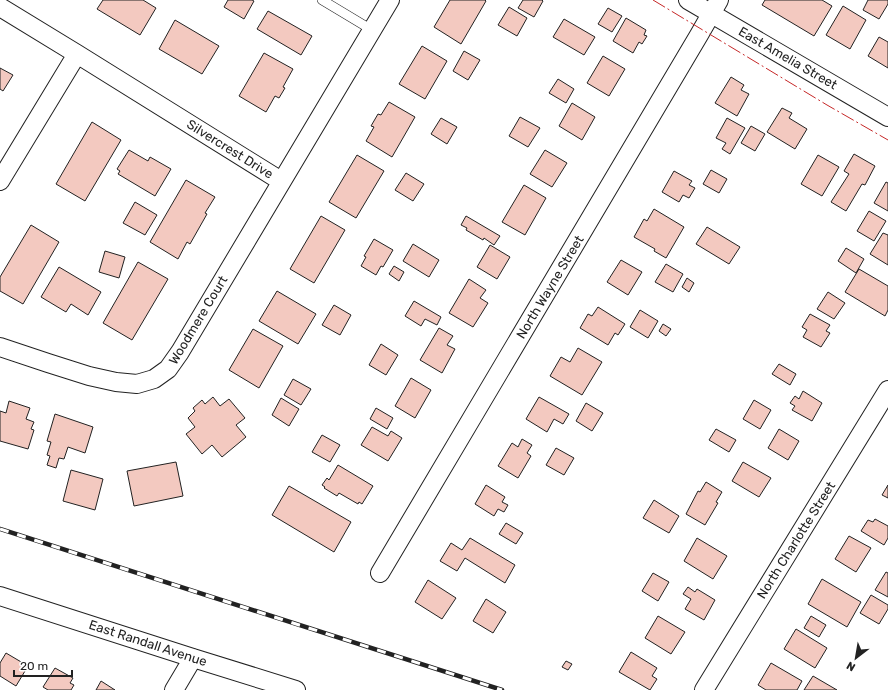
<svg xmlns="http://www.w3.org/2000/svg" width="888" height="690" viewBox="0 0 888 690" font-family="Rubik,sans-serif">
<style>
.building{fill:#f3c9c0;stroke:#222}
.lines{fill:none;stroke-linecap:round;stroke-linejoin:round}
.service-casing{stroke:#222;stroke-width:10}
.minor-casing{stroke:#222;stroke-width:20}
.service{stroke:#fff;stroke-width:9}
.minor{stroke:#fff;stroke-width:18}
.rail-casing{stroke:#222;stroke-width:4.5}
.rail{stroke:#fff;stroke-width:3;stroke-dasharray:9;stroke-linecap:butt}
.power{stroke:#c62828;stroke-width:1;stroke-dasharray:14 3 2 3;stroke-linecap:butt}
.labels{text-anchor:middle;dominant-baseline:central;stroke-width:3;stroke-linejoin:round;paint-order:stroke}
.street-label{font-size:13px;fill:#222;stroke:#fff}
</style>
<rect width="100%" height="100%" fill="#fff"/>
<path class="building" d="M103 0H143L156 8 140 35 97 9Z
M228 0H252L254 1 244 19 224 7Z
M450 0H485L486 1 461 44 434 27Z
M523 0H542L543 1 534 17 518 8Z
M765 0H822L832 6 814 36 762 5Z
M868 0H888V4L879 19 863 10Z
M843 6 866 20 850 49 826 35Z
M509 7 527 18 517 36 498 25Z
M608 8 622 16 612 32 598 24Z
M268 11 312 36 301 55 257 29Z
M626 18 646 30 644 35 647 36 642 44 639 42 633 53 613 41Z
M564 19 595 37 584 55 553 37Z
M175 20 219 46 202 74 159 49Z
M879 37 888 42V68L868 56Z
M422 46 447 61 425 99 399 84Z
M464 51 480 60 468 80 453 71Z
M264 53 293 69 283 87 285 88 279 98 275 96 266 112 239 96Z
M603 56 625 69 609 96 587 83Z
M0 68 13 75 3 91 0 89Z
M731 77 744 85 741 90 749 94 737 116 715 103Z
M558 79 574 89 566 103 549 93Z
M389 102 415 117 392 157 366 141 374 127 371 126 378 114 381 115Z
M572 103 595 117 582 140 559 126Z
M782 108 792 113 789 118 807 129 795 149 767 132Z
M520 117 540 128 528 147 509 136Z
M441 118 457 127 447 144 431 134Z
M727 118 745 128 730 154 722 149 726 143 716 138Z
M92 122 121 140 85 201 56 184Z
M751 126 765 134 755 151 741 143Z
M129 150 148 161 150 157 171 169 155 196 118 174 120 171 117 169Z
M545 150 567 163 552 187 530 174Z
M854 154 875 166 865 185 862 184 846 211 831 202 849 174 844 171Z
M357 155 384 171 356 218 329 202Z
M818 155 839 167 822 196 801 184Z
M711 170 727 179 719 193 703 184Z
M674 171 692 181 689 185 695 188 689 198 683 195 679 202 662 192Z
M406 173 424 184 413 201 395 190Z
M186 180 215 197 205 213 207 214 190 244 187 242 178 259 150 242Z
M886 182 888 183V211L874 203Z
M524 185 546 198 525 235 502 222Z
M135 202 157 215 145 235 123 223Z
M654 209 684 227 666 258 654 251 655 249 634 237 644 219 647 221Z
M869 211 886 221 874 241 857 231Z
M321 216 345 230 314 283 290 269Z
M466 216 500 236 494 245 484 238 483 240 466 230 467 228 461 225Z
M31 225 59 242 23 304 0 291V277Z
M707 227 740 247 729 264 696 244Z
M883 233 888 235V265L870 254Z
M374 239 393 250 383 267 381 266 376 275 361 266 366 257 364 256Z
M413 244 439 260 429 277 403 261Z
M490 245 510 257 497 279 477 267Z
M846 248 864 259 856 273 838 261Z
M105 251 125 257 119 278 99 272Z
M621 260 642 272 628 295 607 282Z
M138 262 168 279 132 340 103 323Z
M666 264 683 274 673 292 655 282Z
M394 266 404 272 399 281 389 274Z
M59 267 101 292 88 315 71 304 66 312 41 297Z
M859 269 888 286V310L885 316 845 292Z
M687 278 694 283 689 292 682 287Z
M469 279 486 290 480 298 488 303 473 327 449 313Z
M277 291 316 314 298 344 259 321Z
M828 292 845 303 834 319 817 309Z
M414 301 441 317 437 325 425 319 421 326 405 316Z
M334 305 351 315 340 335 322 325Z
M598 307 625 324 618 335 615 333 608 345 580 328 588 314 592 316Z
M640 310 658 321 648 338 630 327Z
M810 314 830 325 826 331 830 333 821 347 803 337 807 330 802 327Z
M663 324 671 329 666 336 659 331Z
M439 328 453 336 447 345 455 349 442 373 420 360Z
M253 329 283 346 259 388 229 370Z
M381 344 398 355 386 375 369 365Z
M578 348 602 362 582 395 550 376 561 357 570 362Z
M779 364 796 374 790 385 772 374Z
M411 378 431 390 415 418 395 406Z
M293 379 311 389 301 405 284 395Z
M803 391 822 403 812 421 792 410 795 406 790 403 795 396 799 399Z
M213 397 220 406 229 399 245 418 236 425 246 437 222 457 212 445 202 454 186 434 195 427 188 418 195 411 193 408 202 400 205 404Z
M539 397 569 414 563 424 554 419 547 432 526 419Z
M281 398 299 409 289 426 272 415Z
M754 400 771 410 760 429 743 419Z
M9 401 30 408 26 419 34 422 31 429 34 430 28 449 0 441V411L6 413Z
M586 403 603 413 592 431 576 421Z
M376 408 393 418 387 429 370 419Z
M55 414 93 427 85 453 68 447 64 459 59 458 56 468 47 465 50 456 47 455 51 442 47 441Z
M372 427 388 436 391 431 402 438 388 461 361 445Z
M716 429 736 440 729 452 709 440Z
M779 429 799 441 788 460 768 448Z
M322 435 340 445 330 462 312 452Z
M522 439 532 445 527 453 531 456 518 478 498 466 512 443 518 447Z
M556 448 574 458 564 475 546 465Z
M176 462 183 496 134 506 127 471Z
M743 462 771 478 759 497 732 481Z
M338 465 373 486 362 504 359 502 358 504 339 493 337 496 324 488 325 487 322 485 327 478 329 480Z
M71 470 103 479 95 510 63 501Z
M706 482 722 492 716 502 718 503 705 525 686 514 698 491 700 492Z
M486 485 505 497 502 502 508 505 504 512 498 509 494 516 475 504Z
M888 485V498L882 495Z
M289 486 351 522 334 552 272 515Z
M654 500 679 516 669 533 643 518Z
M875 519 888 526V538L884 545 861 531 868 520 873 522Z
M506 523 523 533 516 544 499 534Z
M849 536 871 548 856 572 835 559Z
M470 538 515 565 505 583 465 558 457 571 440 561 451 543 462 550Z
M697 538 727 556 713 579 684 561Z
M886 572 888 573V597L875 590Z
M653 573 669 582 658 601 642 591Z
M822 579 861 602 847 627 808 604Z
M428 580 456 598 442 619 415 602Z
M688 587 695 592 697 589 715 600 704 620 685 609 691 599 683 594Z
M871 595 888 605V609L879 624 860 613Z
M486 599 506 612 493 633 473 621Z
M658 616 685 632 671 654 645 638Z
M811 616 826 625 819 637 804 628Z
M796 629 827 648 815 668 784 649Z
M631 652 657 668 652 676 657 679 650 690 619 672Z
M6 653 28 666 16 686 0 676V663Z
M566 661 572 664 568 670 562 667Z
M771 663 802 681 797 690H766L758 685Z
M55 668 73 678 70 683 74 685 71 690H48L43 687Z
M813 676 837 690H804Z
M101 681 115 690H96Z"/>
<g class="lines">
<defs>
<path id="service" d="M322 0 372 30"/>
<path id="minor" d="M688 0 888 117
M0 7 77 54 281 181
M0 181 77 54
M0 347 48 363 89 376 116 382 137 384 154 379 168 369 180 352 390 0
M380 573 699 35 719 0
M0 596 193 658 296 690
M174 690 193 658
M704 690 888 390"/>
</defs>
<use href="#service" class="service-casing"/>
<use href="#minor" class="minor-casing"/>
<use href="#service" class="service"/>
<use href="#minor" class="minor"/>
<defs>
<path id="rail" d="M0 529 502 690"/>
</defs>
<use href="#rail" class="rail-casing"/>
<use href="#rail" class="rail"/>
<path class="power" d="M653 0 827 105 888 140"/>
</g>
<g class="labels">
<g class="street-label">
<text transform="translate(788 58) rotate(30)">East Amelia Street</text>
<text transform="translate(230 149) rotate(32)">Silvercrest Drive</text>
<text transform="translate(550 287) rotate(-59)">North Wayne Street</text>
<text transform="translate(198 320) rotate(-59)">Woodmere Court</text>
<text transform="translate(796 540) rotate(-58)">North Charlotte Street</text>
<text transform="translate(148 643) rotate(18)">East Randall Avenue</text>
</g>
</g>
<g transform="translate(856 658) rotate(211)" stroke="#ffffff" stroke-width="3" paint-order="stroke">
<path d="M0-3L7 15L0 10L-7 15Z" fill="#222222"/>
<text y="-6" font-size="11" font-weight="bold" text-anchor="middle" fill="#222222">N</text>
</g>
<path d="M14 670v6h58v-6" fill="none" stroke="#222222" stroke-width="2"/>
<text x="20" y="670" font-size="12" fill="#222222" stroke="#ffffff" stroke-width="3" paint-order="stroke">20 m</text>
</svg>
